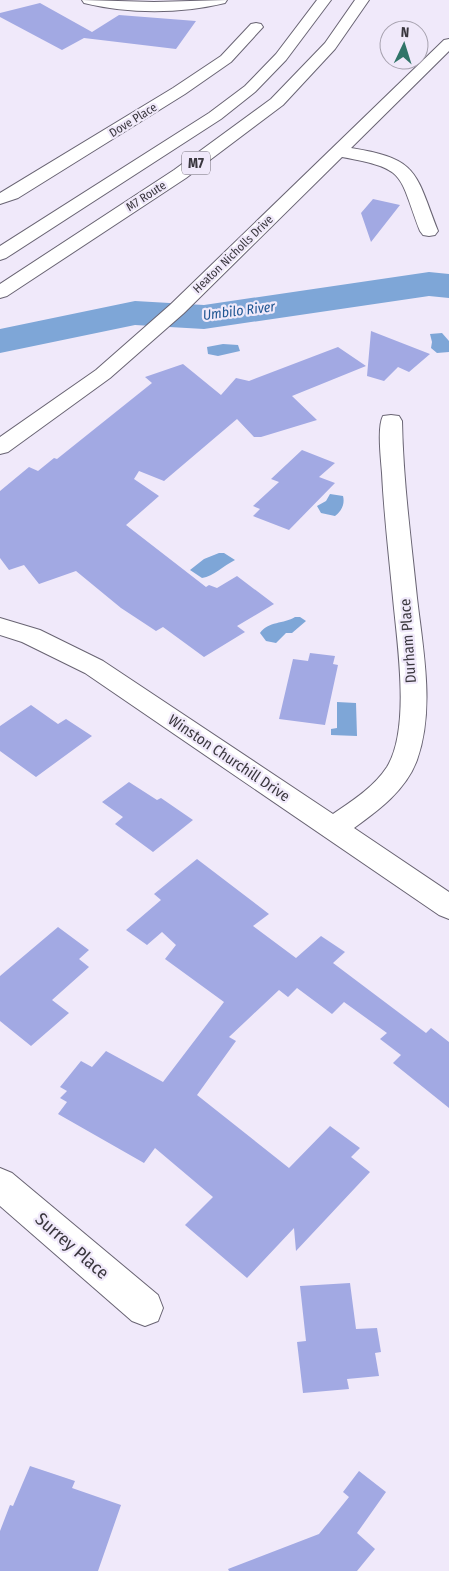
<svg xmlns="http://www.w3.org/2000/svg" width="449" height="1571" viewBox="0 0 449 1571" font-family="'Fira Sans Condensed',sans-serif">
<style>
.water{fill:#7ea6d7}
.lines{fill:none;stroke-linecap:round;stroke-linejoin:round}
.river{fill:#7ea6d7;fill-rule:evenodd}
.building{fill:#a2a9e3}
.minor-casing{stroke:#696473;stroke-width:2}
.highway-casing{stroke:#696473;stroke-width:2}
.minor{fill:#fff;fill-rule:evenodd}
.highway{fill:#fff;fill-rule:evenodd}
.labels{text-anchor:middle;dominant-baseline:central;stroke-width:4.5;stroke-linejoin:round;paint-order:stroke}
.far-street-label{font-size:12px;fill:#3a373e;stroke:#f0e9fa}
.shield{fill:#f0e9fa;stroke:#716c76;stroke-width:1}
.shield-label{font-size:14px;font-weight:bold;fill:#3a373e}
.far-water-label{font-size:14px;font-style:italic;fill:#215793;stroke:#f0e9fa}
.street-label{font-size:15px;fill:#3a373e;stroke:#f0e9fa}
.near-street-label{font-size:18px;fill:#3a373e;stroke:#f0e9fa}
</style>
<rect width="100%" height="100%" fill="#f0e9fa"/>
<path class="water" d="M442 333 449 341V352L437 353 431 348 432 342 430 334Z
M223 344 238 345 240 351 218 356 208 354 207 347Z
M330 494 343 496C345 503 342 511 335 516L321 513 317 506 326 501Z
M219 553H224L235 560C223 566 214 576 202 578L190 570 204 559Z
M295 617H300L306 621 292 633H286L276 643 266 641 260 633C268 621 284 624 295 617Z
M337 702 356 703 357 736 331 735V729L337 728Z"/>
<g class="lines">
<path class="river" d="M429 272 449 274V298L429 296 204 329 135 325 0 353V329L135 301 204 305Z"/>
</g>
<path class="building" d="M40 3 92 32 119 15 196 21 176 49 84 38 62 50 0 17V13Z
M373 199 400 205 371 242 361 213Z
M371 331 430 354 409 372 398 367 384 381 367 376Z
M338 347 366 366 292 396 317 420 261 437H254L237 419 164 481 139 471 134 479 159 496 126 525 206 587 209 585 217 588 237 576 274 604 237 626 245 632 204 657 163 627 156 631 121 608 76 571 39 584 24 565 9 570 0 558V491L29 467 38 471 54 458 57 459 152 383 145 377 183 364 221 395 236 378 249 381Z
M302 450 335 463 319 477 335 483 289 530 253 516 260 509 253 506 279 482 271 479Z
M310 653 335 656 333 664 338 665 325 725 279 719 293 659 308 661Z
M31 705 58 724 66 719 92 736 36 777 0 751V726Z
M129 782 157 800 161 798 193 820 153 852 115 824 123 817 102 802Z
M197 859 269 914 253 926 296 958 321 936 345 952 333 963 426 1033 431 1028 449 1042V1108L393 1063 401 1055 380 1039 387 1033 344 1002 332 1014 297 988 288 997 279 990 229 1037 236 1041 197 1095 289 1168 330 1126 360 1148 351 1157 370 1172 296 1251 294 1228 247 1278 185 1225 213 1197 155 1148 144 1163 58 1114 67 1102 60 1098 67 1091 60 1087 81 1061 92 1067 106 1051 163 1082 224 1002 165 959 176 945 162 932 147 945 126 930 161 900 154 894Z
M58 927 89 950 79 959 89 967 52 1000 69 1013 31 1046 0 1021V976Z
M350 1283 356 1329 377 1328 381 1352 375 1353 379 1376 347 1379 349 1389 303 1393 297 1342 306 1341 300 1286Z
M30 1466 75 1481 72 1488 121 1505 98 1571H0V1531L10 1505 13 1506Z
M359 1471 386 1492 357 1533 375 1549 357 1571H229L228 1569 319 1534 349 1497 343 1492Z"/>
<g class="lines">
<defs>
<path id="minor" d="M82 0 154 2 227 0 225 3C180 14 129 14 84 3Z
M256 23 261 24 263 27 231 62 185 94 18 198 0 204V193L173 88 221 56 251 24Z
M449 39V51L351 148C419 159 415 172 438 231L435 235 429 236 423 235 420 231C398 173 407 169 342 157L184 313 110 378 8 452 0 454V437L96 370 170 305 444 40Z
M391 415 399 416 402 421C403 480 411 539 417 598 423 650 435 709 417 760 406 790 379 810 354 828L449 892V919L439 915 85 673 22 642 0 635V618L40 630 103 661 333 814C352 801 374 787 387 767 411 728 397 642 393 598 389 556 384 514 382 473 381 459 377 427 383 416Z
M0 1168 12 1173 158 1295 163 1308 158 1321 145 1326 132 1321 0 1206Z"/>
<path id="highway" d="M317 0H331L286 60 255 92 221 119 6 258 0 260V246L209 113 245 86 276 54Z
M355 0H369L335 49 283 105 186 178 7 296 0 298V284L174 170 271 99 325 43Z"/>
</defs>
<use href="#minor" class="minor-casing"/>
<use href="#highway" class="highway-casing"/>
<use href="#minor" class="minor"/>
<use href="#highway" class="highway"/>
</g>
<g class="labels">
<g class="far-street-label">
<text transform="translate(133 120) rotate(-32)">Dove Place</text>
<text transform="translate(146 196) rotate(-33)">M7 Route</text>
<text transform="translate(233 254) rotate(-44)">Heaton Nicholls Drive</text>
</g>
<rect class="shield" x="182" y="151.5" width="28" height="23" rx="4"/>
<g class="shield-label">
<text x="196" y="163">M7</text>
</g>
<g class="far-water-label">
<text transform="translate(239 311) rotate(-7)">Umbilo River</text>
</g>
<g class="street-label">
<text transform="translate(408 641) rotate(-94)">Durham Place</text>
<text transform="translate(229 758) rotate(34)">Winston Churchill Drive</text>
</g>
<g class="near-street-label">
<text transform="translate(72 1246) rotate(41)">Surrey Place</text>
</g>
</g>
<g transform="translate(404 45) rotate(4)"><circle r="24" fill="#f0e9fa" stroke="#a7a2af"/>
<path d="M0-4L9 19L0 12L-9 19Z" fill="#307468"/>
<text y="-8" font-size="14" font-weight="bold" text-anchor="middle" fill="#3a373e">N</text>
</g>
</svg>
